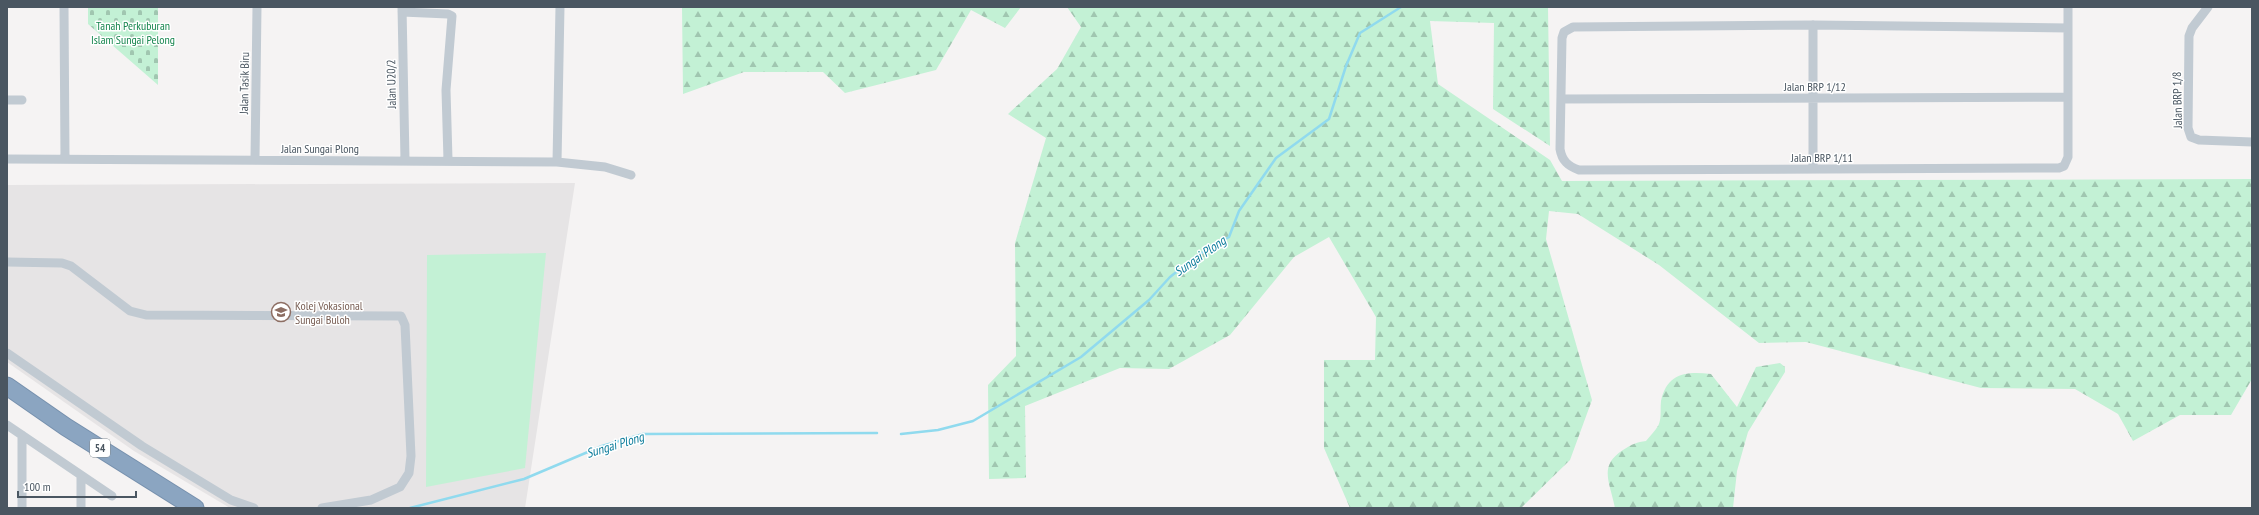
<svg xmlns="http://www.w3.org/2000/svg" width="2259" height="515" viewBox="0 0 2259 515" font-family="'PT Sans Narrow',sans-serif">
<style>
.education{fill:#e6e4e5}
.forest{fill:url(#forest-firs)}
.cemetery{fill:url(#cemetery-stones)}
.pitch{fill:#c3f1d5}
.lines{fill:none;stroke-linecap:round;stroke-linejoin:round}
.stream{stroke:#90daee;stroke-width:2.5}
.highway-casing{stroke:#7690ad;stroke-width:19}
.street{stroke:#c1cad2;stroke-width:9}
.highway{stroke:#8ba5c1;stroke-width:17}
.labels{text-anchor:middle;dominant-baseline:central;stroke-width:3;stroke-linejoin:round;paint-order:stroke}
.shield{fill:#fff;stroke:#808990;stroke-width:1}
.shield-label{font-size:11px;font-weight:bold;fill:#4a5661}
.park-label{font-size:12px;fill:#17864f;stroke:#fff}
.street-label{font-size:12px;fill:#4a5661;stroke:#fff}
.education-label{font-size:12px;fill:#785e54;stroke:#fff;text-anchor:start}
.water-label{font-size:13px;font-style:italic;fill:#0c7c9b;stroke:#fff}
</style>
<defs>
<pattern id="forest-firs" width="22" height="20" patternUnits="userSpaceOnUse"><rect width="22" height="20" fill="#c3f1d5"/><path d="M5 1l3.5 6h-7zM16 11l3.5 6h-7z" fill="#a0c6b0"/></pattern>
<pattern id="cemetery-stones" width="16" height="16" patternUnits="userSpaceOnUse"><rect width="16" height="16" fill="#c3f1d5"/><path d="M2 7V4a2 2 0 0 1 4 0v3zM10 15v-3a2 2 0 0 1 4 0v3z" fill="#a0c6b0"/></pattern>
</defs>
<rect width="100%" height="100%" fill="#f5f3f3"/>
<path class="education" d="M575,183L525,508H230L134,451L7,362V185Z"/>
<path class="forest" d="M682,7H1021L1005,28L971,10L936,70L845,93L823,72H744L683,94Z
M1067,7H1548L1550,146L1493,109L1494,23L1430,21L1438,84L1550,160L1562,181L2252,179V379L2231,415H2180L2133,441L2118,414L2075,389L1981,388L1806,342L1759,343L1659,265L1578,214L1549,211L1546,239L1592,400L1570,460L1521,508H1350L1324,448V360H1375L1376,317L1329,237L1294,257L1230,335L1169,369L1120,368L1025,406L1026,478L989,479L988,385L1016,356L1015,243L1046,138L1008,114L1057,69L1081,27Z
M1780,363L1785,367V372L1748,432L1737,471L1733,508H1615C1610,482 1598,466 1623,450C1632,444 1637,442 1646,441C1650,436 1655,431 1658,426C1662,419 1660,409 1661,401C1667,373 1686,371 1711,374L1737,407L1756,367Z"/>
<path class="cemetery" d="M88,7H158V85L88,24Z"/>
<path class="pitch" d="M546,253L525,468L426,487L427,255Z"/>
<g class="lines">
<path class="stream" d="M901,434L938,430L973,421L1081,357L1149,300L1170,277L1198,255L1229,237L1239,211L1276,158L1329,119L1346,66L1360,33L1401,7
M410,508L524,479L602,446L643,434L877,433"/>
<defs>
<path id="highway" d="M7,386L66,427L195,508"/>
</defs>
<use href="#highway" class="highway-casing"/>
<path class="street" d="M64,7L65,159
M402,7L405,160
M2068,7V157L2064,166L2059,168L1579,170C1568,166 1562,161 1560,149L1562,38L1564,32L1573,27L1813,25L2068,28
M2208,7L2192,28L2189,36L2188,128L2191,137L2199,140L2252,142
M402,12L448,14L452,16L446,90L448,160
M1562,99L2068,97
M7,100H22
M7,159L557,162L605,167L631,175
M255,159L257,7
M557,162L560,7
M1813,169V25
M7,262L62,263L71,266L130,311L146,315L401,316L405,325L411,456L409,473L400,487L371,500L322,508
M7,353L142,446L231,500L254,508
M7,425L112,496
M22,508V435
M81,508V477"/>
<use href="#highway" class="highway"/>
</g>
<defs>
<symbol id="university-ring" viewBox="-11 -11 22 22"><circle r="9.5" fill="#fff" stroke="#8d6e63" stroke-width="1.5"/><path d="M0-5L7-2L0 1L-7-2ZM-4 1L0 2.5L4 1V4Q0 6-4 4Z" fill="#8d6e63"/></symbol>
</defs>
<g fill-rule="evenodd">
<use href="#university-ring" x="270" y="301" width="22" height="22"/>
</g>
<g class="labels">
<rect class="shield" x="90" y="439" width="20" height="18" rx="3"/>
<g class="shield-label">
<text x="100" y="448">54</text>
</g>
<g class="park-label">
<text x="133" y="25">Tanah Perkuburan<tspan x="133" dy="14">Islam Sungai Pelong</tspan></text>
</g>
<g class="street-label">
<text transform="translate(244 83) rotate(-89)">Jalan Tasik Biru</text>
<text transform="translate(391 84) rotate(-91)">Jalan U20/2</text>
<text x="1815" y="86">Jalan BRP 1/12</text>
<text transform="translate(2177 100) rotate(-91)">Jalan BRP 1/8</text>
<text x="320" y="148">Jalan Sungai Plong</text>
<text x="1822" y="157">Jalan BRP 1/11</text>
</g>
<g class="education-label">
<text x="295" y="305">Kolej Vokasional<tspan x="295" dy="14">Sungai Buloh</tspan></text>
</g>
<g class="water-label">
<text transform="translate(1200 256) rotate(-35)">Sungai Plong</text>
<text transform="translate(615 445) rotate(-17)">Sungai Plong</text>
</g>
</g>
<rect width="2259" height="515" fill="none" stroke="#4a5661" stroke-width="16"/>
<path d="M18 491v6h118v-6" fill="none" stroke="#4a5661" stroke-width="2"/>
<text x="24" y="491" font-size="12" fill="#4a5661" stroke="#ffffff" stroke-width="3" paint-order="stroke">100 m</text>
</svg>
